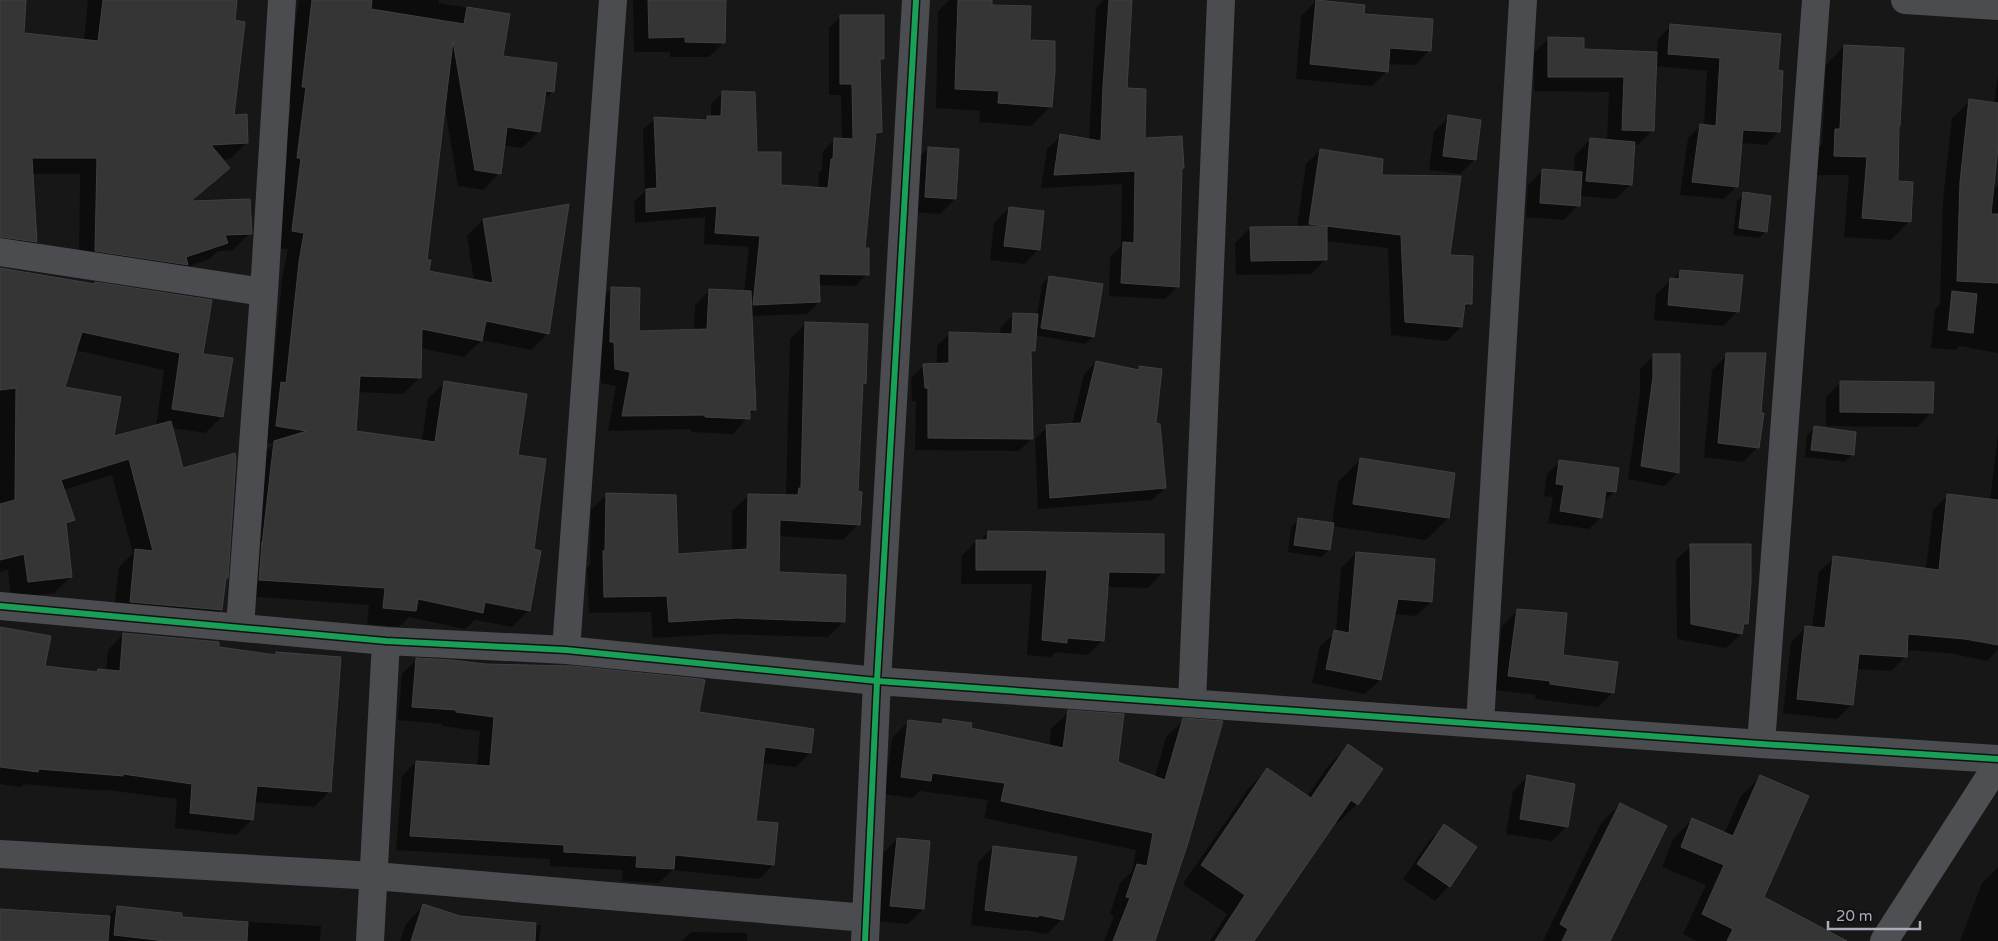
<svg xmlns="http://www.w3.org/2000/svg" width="1998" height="941" viewBox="0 0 1998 941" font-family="'Varela Round',sans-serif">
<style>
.shadow{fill:#0007;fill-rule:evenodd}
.building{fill:#353536;stroke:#3f4043}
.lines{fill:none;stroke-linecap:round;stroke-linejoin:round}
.minor{stroke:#4b4c50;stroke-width:28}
.major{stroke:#4d4f52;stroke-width:28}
.cycleway-casing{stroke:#111113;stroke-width:9}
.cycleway{stroke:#1a9f57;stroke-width:6}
</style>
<rect width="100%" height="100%" fill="#171717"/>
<path class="shadow" d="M0,0H25L22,34L84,41L88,0H235L233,116L247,142L230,159L222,160L228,168L191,202L250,233L233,250L218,251L209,259L182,269L79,267L80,174H32L36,241L19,258L0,255Z
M299,0H439V3L509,15L501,57L553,92L543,101L539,131L522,148L503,145L499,173L483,190L458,186L445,107L426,261L428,272L474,281L467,236L483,220L548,333L531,350L482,340L464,357L420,348V377L403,394L358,392L354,432L422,441L428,399L444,383L517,456L532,550L529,610L512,627L475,620L465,629L409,617L399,627L367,624L369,605L243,596L258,459L273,444L260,442L265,400L271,394L282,279L288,249L276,248L285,175L281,174L291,104L286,103L293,38ZM479,600L518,607V610L479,602Z
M633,0H724V42L709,57H670V52H634Z
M949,0H991V6L1029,41L1051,106L1031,126L979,122L980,111L936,108L938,11Z
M1104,0H1131L1126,89L1144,139L1182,168L1180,170L1178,286L1165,299L1109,296L1110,257L1121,246L1122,184L1041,188L1047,149L1061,136L1089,140L1096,8Z
M1316,1L1363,15L1429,51L1415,65L1387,64V71L1372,86L1296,79L1301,16Z
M841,16L883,58L879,62L880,132L874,138L864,249L867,274L856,286L818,285L819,302L807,314L751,316L755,409L733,434L691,432V429L608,431L616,386L601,383L597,303L612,288L638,332L694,331L695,305L710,290L744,292L749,247L704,244L705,217L635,223L634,202L645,191L643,130L655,118L703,121L707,117H711V104L723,92L756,154L780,186L818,188L819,172L822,170L823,151L835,139L842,140L841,95H829V28Z
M1671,26L1777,72L1778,132L1766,145L1741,143L1737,186L1724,199L1680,195L1688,138L1701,125L1704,126L1707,71L1656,66L1653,130L1638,145H1634L1631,184L1616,199L1579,196L1578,205L1564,220L1526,217L1528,185L1543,170L1574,172L1575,155L1590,140L1607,141L1609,92L1534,91V53L1549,38L1583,51L1657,53L1658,39Z
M1844,46L1899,126L1898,128L1896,182L1909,221L1891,240L1844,237L1849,175H1816L1817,149L1822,144L1826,65Z
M1998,75V135L1993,186L1998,187V353L1959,346L1955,350L1931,348L1935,310L1940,304L1943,200L1952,118L1970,101L1994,104Z
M1448,117L1475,159L1460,174L1429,170L1434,132Z
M928,148L955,199L940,214L910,212L913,163Z
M1320,150L1449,256L1471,303L1463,311L1461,327L1447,341L1391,335L1388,248L1326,241V259L1311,274L1236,275L1235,243L1250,228H1297L1306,164Z
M1744,194L1766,231L1759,238L1733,235L1737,201Z
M1009,208L1039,249L1024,264L990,260L994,223Z
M0,269L93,285L95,283L202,355L222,417L205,433L172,428L183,470L225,579L221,610L205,627L113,618L119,567L133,553L112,475L63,490L73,519L65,527L71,577L54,593L11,598L8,570L0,572ZM75,350L164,370L156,426L112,438L63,388Z
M1681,271L1738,311L1723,326L1654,320L1656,294Z
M1049,277L1093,337L1085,344L1035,335L1034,351L1030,355L1032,438L1019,451L915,450L916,401H912L911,378L924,365H937V346L950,333L1000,334L1001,327L1014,314L1037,316L1042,284Z
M806,323L865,383L861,387L857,493L859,524L843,540L779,536L778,574L844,621L828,637L720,634L653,638L651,612L589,613L587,568L590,565L591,510L607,494L677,555L732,551V511L748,496H786L790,339Z
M1727,355L1758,447L1743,462L1704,457L1712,370Z
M1653,356L1678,472L1664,486L1628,479L1640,392V369Z
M1096,362L1136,371L1140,368L1155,424L1165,488L1152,500L1038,509L1035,439L1047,427L1072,425L1084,374Z
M1841,382L1932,412L1917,427L1826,426V397Z
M1814,428L1852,454L1845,462L1805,457L1807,435Z
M1998,434V649L1987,661L1949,653L1906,650V656L1891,671L1856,669L1852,704L1837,719L1783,713L1791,642L1806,627L1812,628L1819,572L1834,558L1926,570L1933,510L1948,495L1990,501Z
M1360,460L1454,474L1448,518L1426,540L1332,526L1329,550L1321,557L1288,552L1291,527L1299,519L1332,524L1338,482Z
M1559,462L1615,491L1603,503L1601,517L1589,529L1548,523L1553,497L1544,496L1547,474Z
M989,532L1162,573L1148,588L1107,587L1103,640L1088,655L1056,652L1051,657L1027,655L1032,584H961L962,556L976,541H980Z
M1691,546L1747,624L1742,629L1741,634L1726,648L1677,639L1676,560Z
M1356,553L1431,602L1416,616L1393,614L1380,680L1365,694L1312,683L1320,646L1336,632L1341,568Z
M1517,611L1562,657L1613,692L1598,707L1535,699L1536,695L1494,690L1502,626Z
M124,634L275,656L277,654L330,791L314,807L254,802L252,820L236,835L175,828L177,799L107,790L106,791L24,784L21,787L0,784V636L44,667L95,673L98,670L106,671L108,650Z
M417,659L697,713L810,753L796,767L762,763L755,822L773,865L759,879L672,870L659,883L622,881L623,870L550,866V859L396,850L402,776L416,762L477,767L480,731L442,726V724L398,720L402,674Z
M1069,712L1116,763L1155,777L1166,737L1184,720L1154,941H1104L1114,916L1110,914L1120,883L1132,871L1136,850L984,818L988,800L920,791L912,798L884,794L892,738L909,721L939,725L943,720L970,729L1049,747L1051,729Z
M1348,746L1357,804L1338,823L1335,821L1252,941H1210L1227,914L1183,884L1248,789L1267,770L1307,797L1329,765Z
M1761,776L1762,897L1824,941H1697L1683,934L1706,885L1662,867L1673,839L1692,820L1724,834L1741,796Z
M1528,777L1566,827L1552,841L1506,834L1513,791Z
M1620,804L1609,941H1543L1601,823Z
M1444,826L1449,886L1435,901L1403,879L1429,841Z
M897,839L923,909L908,924L876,921L882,854Z
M993,847L1062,919L1047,934L1024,930L1022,931L971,925L978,862Z
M1998,867V941H1960L1982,883Z
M424,905L460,917L541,925L539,941H400L406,924Z
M117,907L180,918L321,926L320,941H0V909L107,917Z
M691,932L747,933V941H682Z"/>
<path class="building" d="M0,0H26L24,33L98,41L103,0H237L235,20L245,22L234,115L247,114L248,143L211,145L230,168L191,201L250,199L252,234L225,235L228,243L186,257L188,265L95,251L97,158H32L37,242L0,237Z
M312,0H372L371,9L464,24L467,7L510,14L503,56L557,63L554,92L546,91L540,132L507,127L501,174L475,170L453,41L427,260H431L429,271L493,283L483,219L569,204L549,334L486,321L482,341L422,329L421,378L360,376L356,431L435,442L444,381L527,394L518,455L546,459L534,549L541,551L530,611L485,602L483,613L418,599L416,611L383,608L385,588L259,580L262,542V545L274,441L307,431L276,426L281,382L286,383L299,262L304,233L292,231L301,158H297L306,87H302Z
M648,0H726L725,43L685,42V37L649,38Z
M958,0H992V5L1031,6L1030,40L1055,41V71L1052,107L998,103L999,91L955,89Z
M1109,0H1132L1127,88L1146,89L1145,138L1182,136L1184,168H1182L1179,287L1121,283L1123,242L1134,243L1135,171L1054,175L1060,134L1101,141L1103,86Z
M1316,0L1365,5L1364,14L1433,19L1431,51L1390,48L1388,72L1310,64Z
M840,15H884V59H880L882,132L876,133L865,248H869V275L819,274L820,302L753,305L760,236L715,233L717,206L646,212V189L657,188L654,117L707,120V116H721L722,91L755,92L757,152H781V185L828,188L831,159H833L834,138L853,139L852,84H840Z
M1670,24L1781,34L1778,70L1783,71L1780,132L1743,130L1738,187L1692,182L1700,124L1716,126L1720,58L1668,54Z
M1548,37L1584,38V49L1657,52L1654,131L1622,130L1624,77H1548Z
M1844,45L1904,48L1900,126H1899L1898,181L1913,182L1911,222L1862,218L1867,157L1834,156L1835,129H1840Z
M1969,99L1998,103V147L1991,214H1998V283L1957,281L1960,182Z
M1448,115L1481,120L1476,160L1443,156Z
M1590,138L1635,142L1632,185L1586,181Z
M928,147L959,149L956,199L925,197Z
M1320,149L1383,159L1382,175L1461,176L1450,255L1473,256L1472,304H1465L1462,327L1405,322L1401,235L1309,224Z
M1542,169L1582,172L1580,206L1540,203Z
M1743,192L1771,196L1767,232L1739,228Z
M1009,207L1044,211L1040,250L1004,246Z
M1327,226V260L1251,261L1250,227Z
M0,268L95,284V282L212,300L203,354L233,358L223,417L172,409L180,353L82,332L65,387L121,397L114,436L171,421L183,468L235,453L236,459L228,578H226L222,610L130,602L135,549L153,551L129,459L61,480L75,520L66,523L72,577L28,582L24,554L0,560V504L15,500L16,388L0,390Z
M1680,270L1743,275L1739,312L1668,305L1670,278L1679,279Z
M1049,276L1103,284L1094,337L1041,328Z
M611,287L640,288L639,331L707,329L709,289L751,291L756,410H750V419L705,417V415L622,416L630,372L615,369L614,342H610Z
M1952,291L1977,294L1973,333L1948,330Z
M1013,313L1038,314L1035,351H1031L1033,439L928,438V388H925L923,364L949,363V332L1012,334Z
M805,322L868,324L866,384L863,383L858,491L862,492L860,525L780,520L779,572L846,575L845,622L736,618L669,622L667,596L604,597L603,551L605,550L606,493L676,495L678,554L747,549L748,494L798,495L799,488H801Z
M1726,353H1766L1761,413H1764L1759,448L1718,443Z
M1653,354H1680L1679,473L1641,466L1653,377Z
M1096,361L1139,370V366L1162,369L1156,423L1160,424L1166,488L1050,498L1046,425L1081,423Z
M1840,381L1934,382L1933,413L1840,412Z
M1814,426L1856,432L1854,455L1811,450Z
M1360,458L1455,473L1449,518L1353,504Z
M1559,460L1619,468L1616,492L1606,491L1602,518L1560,511L1564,485L1556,484Z
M1947,494L1998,500V645L1965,639L1908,634L1907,657L1859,654L1853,705L1797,699L1805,626L1825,628L1833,556L1939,570Z
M1298,518L1334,523L1330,550L1294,545Z
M988,531L1164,534V573L1109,572L1104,641L1067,638V643L1042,640L1047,570H976V540H987Z
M1690,544H1751V583L1748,624H1744L1742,634L1691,624Z
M1356,552L1435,559L1432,602L1398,599L1381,680L1326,669L1334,630L1349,633Z
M1517,609L1567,613L1563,655L1618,662L1614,693L1550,684V681L1508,676Z
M0,627L51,636L45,666L97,672L98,669L120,671L123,633L219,642V647L276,655V652L341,657L331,792L257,786L253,820L190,813L192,784L123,774V776L39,769L38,772L0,767Z
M416,658L452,660L485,664L573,666L701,679L705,680L699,712L814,729L811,753L765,747L756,821L778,823L774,865L675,855L674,869L636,867L637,856L564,852V845L410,836L416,761L490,766L494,717L456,712V710L412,707Z
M1068,710L1124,714L1118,762L1165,780L1183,718L1223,721L1188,843L1155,941H1113L1130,898L1126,897L1137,864L1147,866L1153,833L1001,801L1005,783L932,773L931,781L901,777L908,720L942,724L943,719L972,723L971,728L1063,748Z
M1348,744L1383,769L1358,805L1351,800L1254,941H1215L1245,895L1201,865L1267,768L1311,798Z
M1527,775L1575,784L1568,827L1520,819Z
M1760,775L1809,796L1764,897L1847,941H1727L1733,929L1702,914L1724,865L1681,847L1692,818L1733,836Z
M1620,803L1667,826L1610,941H1562L1568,929L1560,924Z
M1444,824L1477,847L1450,887L1417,864Z
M897,838L930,841L924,909L890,906Z
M993,846L1077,857L1063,920L1039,915L1038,917L985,910Z
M423,904L460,916L536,923L535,941H411Z
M117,906L182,913V917L248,922L247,941H165L114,935Z
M0,909L110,916L108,941H0Z"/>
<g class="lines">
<path class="minor" d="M1905,0L1998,6
M0,252L264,292
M0,606L386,641L566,650L877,681L1761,744L1998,759
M240,627L264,292L282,0
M566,650L613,0
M1192,703L1221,0
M1480,724L1523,0
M1761,744L1816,0
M0,854L375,876L866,918
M370,941L386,641
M865,941L877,681L916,0"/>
<path class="major" d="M1884,941L1998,764"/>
<defs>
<path id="cycleway" d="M0,606L386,641L566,650L877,681L1761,744L1998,759
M865,941L877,681L916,0"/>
</defs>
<use href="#cycleway" class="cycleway-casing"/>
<use href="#cycleway" class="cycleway"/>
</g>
<path d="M1828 921v8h92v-8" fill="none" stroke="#a8adb8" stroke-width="2.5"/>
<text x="1836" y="921" font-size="15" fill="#a8adb8" stroke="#111113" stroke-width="4" paint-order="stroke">20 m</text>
</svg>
